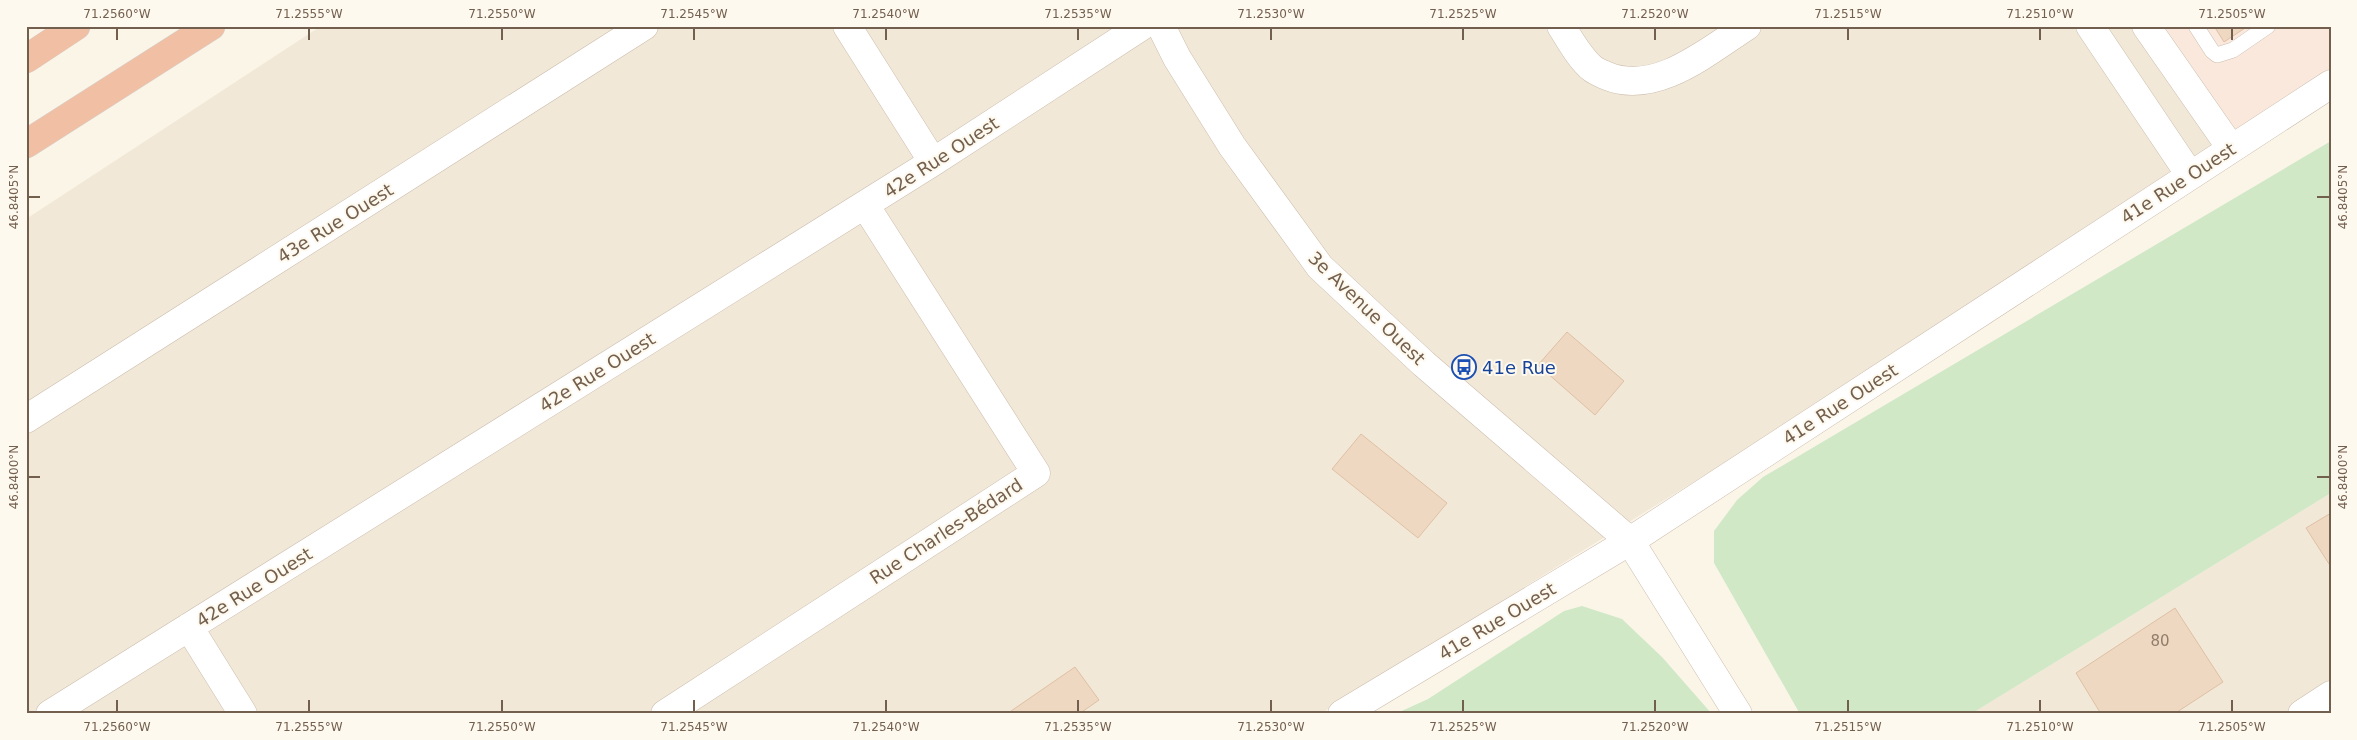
<svg xmlns="http://www.w3.org/2000/svg" width="2357" height="740" viewBox="0 0 2357 740" font-family="'DejaVu Sans',sans-serif">
<style>
.residential{fill:#f2e8d7}
.commercial{fill:#fae8dd}
.green{fill:#d1e8c7}
.building{fill:#eed8c2;stroke:#dfc0a3}
.lines{fill:none;stroke-linecap:round;stroke-linejoin:round}
.service-casing{stroke:#ccbeaf;stroke-width:16}
.minor-casing{stroke:#ccbeaf;stroke-width:29}
.tertiary-casing{stroke:#ccbeaf;stroke-width:29}
.motorway-casing{stroke:#d8d2cd;stroke-width:29}
.service{stroke:#fff;stroke-width:15}
.minor{stroke:#fff;stroke-width:28}
.tertiary{stroke:#fff;stroke-width:28}
.motorway{stroke:#f0bfa4;stroke-width:28}
.ticks{fill:none;stroke:#735f4e;stroke-width:2}
.labels{text-anchor:middle;dominant-baseline:central;stroke-width:4;stroke-linejoin:round;paint-order:stroke}
.number-label{font-size:15px;fill:#927d6b}
.street-label{font-size:18px;fill:#735f4e;stroke:#fef9ee}
.transit-label{font-size:18px;fill:#164399;stroke:#fef9ee;text-anchor:start}
.neatline{fill:none;stroke:#735f4e;stroke-width:2}
.ticks-label{font-size:12px;text-anchor:middle;fill:#735f4e}
</style>
<rect width="100%" height="100%" fill="#fbf5e8"/>
<path class="residential" d="M321,26H2146L2231,148L1320,714H26V219Z
M2331,493V714H1971Z"/>
<path class="commercial" d="M2146,26H2331V84L2231,148Z"/>
<path class="green" d="M2331,141V493L1971,714H1800L1714,563V531L1737,500L1763,477Z
M1582,606L1622,619L1662,657L1712,714H1395L1428,699L1564,611Z"/>
<path class="building" d="M2214,26H2248L2224,42Z
M1567,332L1624,381L1595,415L1538,365Z
M1361,434L1447,503L1418,538L1332,469Z
M2331,513V567L2306,528Z
M2175,608L2223,682L2174,714H2101L2076,673Z
M1075,667L1099,700L1079,714H1013L1011,711Z"/>
<g class="lines">
<defs>
<path id="service" d="M2196,26L2212,51L2217,55L2233,50L2268,26"/>
<path id="minor" d="M847,26L933,162
M1561,26C1570,40 1580,59 1593,69C1597,72 1603,74 1607,76C1656,96 1708,51 1747,26
M26,419L644,26
M189,627L243,714
M50,714L933,162L1142,26
M665,714L1036,473L865,205
M1342,714L1630,541
M2302,714L2331,695"/>
<path id="tertiary" d="M1161,26L1177,58L1232,146L1320,267L1424,364L1630,541L1738,714
M2090,26L2190,175
M2146,26L2231,148
M1630,541L2331,84"/>
<path id="motorway" d="M26,59L76,26
M26,144L211,26"/>
</defs>
<use href="#service" class="service-casing"/>
<use href="#minor" class="minor-casing"/>
<use href="#tertiary" class="tertiary-casing"/>
<use href="#motorway" class="motorway-casing"/>
<use href="#service" class="service"/>
<use href="#minor" class="minor"/>
<use href="#tertiary" class="tertiary"/>
<use href="#motorway" class="motorway"/>
</g>
<path class="ticks" d="M117,28V40M309,28V40M502,28V40M694,28V40M886,28V40M1078,28V40M1271,28V40M1463,28V40M1655,28V40M1848,28V40M2040,28V40M2232,28V40M28,197H40M2317,197H2330M28,477H40M2317,477H2330M117,700V712M309,700V712M502,700V712M694,700V712M886,700V712M1078,700V712M1271,700V712M1463,700V712M1655,700V712M1848,700V712M2040,700V712M2232,700V712"/>
<defs>
<symbol id="bus-ring" viewBox="-11 -11 22 22"><circle r="9.5" fill="#fef9ee" stroke="#1a4fb4" stroke-width="1.5"/><path d="M-5-6H5V4H4V6H2V4H-2V6H-4V4H-5ZM-3.5-4V0h7V-4ZM-3.5 1.2v1.5H-2V1.2ZM2 1.2v1.5H3.5V1.2Z" fill="#1a4fb4"/></symbol>
</defs>
<g fill-rule="evenodd">
<use href="#bus-ring" x="1450" y="353" width="28" height="28"/>
</g>
<g class="labels">
<g class="number-label">
<text x="2160" y="641">80</text>
</g>
<g class="street-label">
<text transform="translate(941 157) rotate(-33)">42e Rue Ouest</text>
<text transform="translate(2178 183) rotate(-33)">41e Rue Ouest</text>
<text transform="translate(335 223) rotate(-32)">43e Rue Ouest</text>
<text transform="translate(1367 308) rotate(44)">3e Avenue Ouest</text>
<text transform="translate(597 372) rotate(-32)">42e Rue Ouest</text>
<text transform="translate(1840 404) rotate(-33)">41e Rue Ouest</text>
<text transform="translate(946 531) rotate(-33)">Rue Charles-Bédard</text>
<text transform="translate(254 587) rotate(-32)">42e Rue Ouest</text>
<text transform="translate(1497 621) rotate(-31)">41e Rue Ouest</text>
</g>
<g class="transit-label">
<text x="1482" y="367">41e Rue</text>
</g>
</g>
<rect width="2357" height="740" fill="none" stroke="#fef9ee" stroke-width="55"/>
<rect x="28" y="28" width="2302" height="684" class="neatline"/>
<g class="ticks-label">
<text x="117" y="18">71.2560°W</text>
<text x="309" y="18">71.2555°W</text>
<text x="502" y="18">71.2550°W</text>
<text x="694" y="18">71.2545°W</text>
<text x="886" y="18">71.2540°W</text>
<text x="1078" y="18">71.2535°W</text>
<text x="1271" y="18">71.2530°W</text>
<text x="1463" y="18">71.2525°W</text>
<text x="1655" y="18">71.2520°W</text>
<text x="1848" y="18">71.2515°W</text>
<text x="2040" y="18">71.2510°W</text>
<text x="2232" y="18">71.2505°W</text>
<text transform="translate(14 197) rotate(-90)" y="4">46.8405°N</text>
<text transform="translate(2343 197) rotate(-90)" y="4">46.8405°N</text>
<text transform="translate(14 477) rotate(-90)" y="4">46.8400°N</text>
<text transform="translate(2343 477) rotate(-90)" y="4">46.8400°N</text>
<text x="117" y="731">71.2560°W</text>
<text x="309" y="731">71.2555°W</text>
<text x="502" y="731">71.2550°W</text>
<text x="694" y="731">71.2545°W</text>
<text x="886" y="731">71.2540°W</text>
<text x="1078" y="731">71.2535°W</text>
<text x="1271" y="731">71.2530°W</text>
<text x="1463" y="731">71.2525°W</text>
<text x="1655" y="731">71.2520°W</text>
<text x="1848" y="731">71.2515°W</text>
<text x="2040" y="731">71.2510°W</text>
<text x="2232" y="731">71.2505°W</text>
</g>
</svg>
